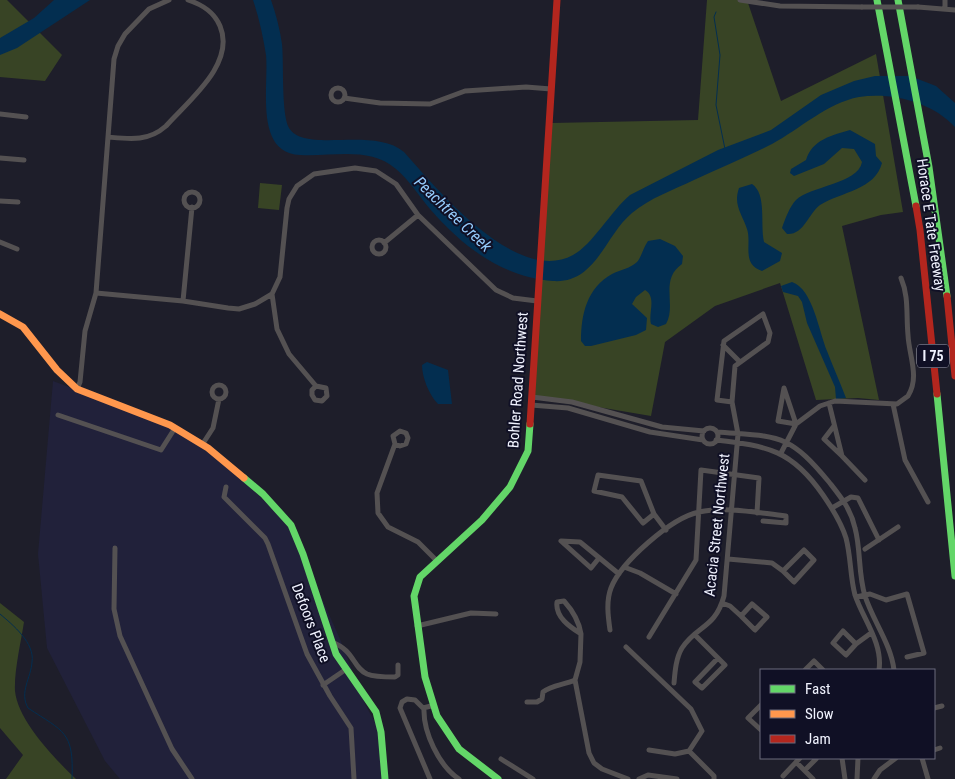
<svg xmlns="http://www.w3.org/2000/svg" width="955" height="779" viewBox="0 0 955 779" font-family="'Roboto Condensed',sans-serif">
<style>
.built{fill:#21213a}
.green{fill:#384425}
.water{fill:#032e50}
.lines{fill:none;stroke-linecap:round;stroke-linejoin:round}
.stream{stroke:#032e50;stroke-width:1}
.street{stroke:#545152;stroke-width:5}
.fast{stroke:#63d668;stroke-width:7}
.slow{stroke:#ff974d;stroke-width:7}
.jam{stroke:#b3261e;stroke-width:7}
.street-bridge{stroke:#545152;stroke-width:5}
.labels{text-anchor:middle;dominant-baseline:central;stroke-width:4;stroke-linejoin:round;paint-order:stroke}
.shield{fill:#101025;stroke:#adaebd;stroke-width:1}
.shield-label{font-size:14px;font-weight:bold;fill:#f0f2fe}
.street-label{font-size:15px;fill:#f0f2fe;stroke:#101025}
.water-label{font-size:16px;font-style:italic;fill:#95cbfc;stroke:#101025}
</style>
<rect width="100%" height="100%" fill="#1e1e2a"/>
<path class="built" d="M53,381L170,425L232,470L288,523L340,639L366,706L381,733L385,779H120L105,761L47,648L38,554Z"/>
<path class="green" d="M0,0H7L62,55L45,81L0,77Z
M707,0H747L781,101L876,54L903,212L881,215L842,226L879,400L858,398L816,400L780,283L715,306L665,342L651,416L533,396L552,123L698,120Z
M260,183L282,185L279,210L258,208Z
M0,603L24,622C21,642 14,671 15,691C18,721 55,759 76,779H6L23,755L0,728Z"/>
<path class="water" d="M54,0H90L17,48L0,55V38L34,18Z
M253,0H271C276,14 280,30 282,44C284,64 281,114 289,128C305,154 373,126 404,152C436,188 517,286 573,255C592,245 611,211 630,195L718,150L771,130L821,95L854,81L875,76H910L936,86L955,103V127C932,102 892,92 859,97C827,103 800,129 772,144C746,157 720,168 694,180C673,190 650,198 632,213C605,235 596,284 553,281C502,277 463,247 430,209C419,196 409,180 396,169C369,146 333,157 300,155C254,153 269,86 266,55C263,36 259,18 253,0Z
M850,130L875,144L876,156L882,163C875,190 841,192 820,205C808,214 804,235 787,234L782,228C785,219 790,206 796,200C810,186 858,184 862,162L854,149L842,148L824,164L794,176L790,173L791,169L806,160C812,140 832,135 850,130Z
M752,184C767,194 760,224 764,242L782,253L780,261L762,271C741,264 752,244 747,229C742,214 733,205 739,188Z
M660,239L675,246L683,256L682,264C659,280 677,305 666,324L658,327L651,324C648,313 657,297 645,290L636,297L632,304L647,318L646,330L636,335L591,346H585L581,341C581,314 587,288 612,274C620,270 631,268 637,262C642,256 643,248 648,241Z
M792,282C813,289 819,332 827,351C833,367 840,382 846,398L836,399L835,387L807,323L802,302L798,296L783,292L781,286Z
M427,362L448,370L452,404H438C429,395 422,377 422,365Z"/>
<g class="lines">
<path class="stream" d="M716,12L714,17L720,55L716,105L725,149
M0,614C13,625 35,643 32,662C31,678 19,692 28,708C64,732 74,731 72,779"/>
<path class="street" d="M169,0L149,9L125,34L118,46L114,59L108,137C129,139 148,142 166,126C188,101 236,64 220,26C214,12 203,5 188,0
M740,0L780,6L862,7
M918,7L955,10
M945,8V0
M331 95a7 7 0 1 1 14 0a7 7 0 1 1-14 0Z
M344,98L380,103L430,104L465,91L526,87L551,89
M0,114L26,117
M0,158L24,160
M184 200a8 8 0 1 1 16 0a8 8 0 1 1-16 0Z
M0,201L18,202
M372 247a7 7 0 1 1 14 0a7 7 0 1 1-14 0Z
M0,242L17,249
M384,243L418,215
M96,293L183,301L228,308L239,309L255,304L272,294L280,277L287,208L289,199L297,186L314,174L355,168L376,171L396,184L418,215L496,290L513,298L537,301
M272,294L277,329L289,354L316,386L326,388L327,396L322,401L315,400L312,395V390L316,386
M183,301L192,207
M763,314L770,333L768,342L735,366L732,402L717,400L724,341Z
M723,345L740,362
M212 392a7 7 0 1 1 14 0a7 7 0 1 1-14 0Z
M784,388L796,424L778,421Z
M77,389L80,382L85,331L96,293L108,137
M532,397L572,402L662,427L704,431
M829,403L842,456L865,480
M893,404L905,460L928,502
M531,405L568,408L650,432L703,440
M58,415L161,450L175,428
M834,426L824,439L842,456
M702 436a8 8 0 1 1 16 0a8 8 0 1 1-16 0Z
M717,432C778,437 788,432 829,482C840,496 851,509 855,528C861,550 858,573 865,596C873,621 891,644 894,670
M716,440C768,446 792,450 823,495C832,508 841,522 846,538C851,557 850,576 855,595C863,619 883,643 879,670
M395,444L400,446L406,444L408,438L406,433L400,431L393,436L395,444L377,493L378,513L388,527L418,542L437,561
M202,445L213,428L219,399
M781,453L796,424L820,406L835,401L897,404L908,396C920,377 909,356 908,335C906,314 909,297 901,278
M226,487L224,497L265,538L268,544L307,654L330,696L351,728L354,779
M832,508L851,497L858,498L879,540
M654,514L643,523L622,497L594,491L598,475L641,481L654,514L666,530
M115,548L114,609L120,636L172,749L192,779
M865,549L898,527
M804,550L814,560L794,582L783,571Z
M599,558L591,568L561,541L580,542L619,574
M728,559L772,563L783,571
M624,567L640,573L676,594
M856,597L870,594L886,600L907,594L924,653L907,657
M722,603L730,606L741,616
M752,604L767,617L755,630L741,616Z
M417,626L471,613L496,614
M610,630C608,616 606,601 611,588C621,562 671,518 699,512C727,506 758,513 786,516V523L763,521
M843,631L856,644L846,655L833,643Z
M581,634C579,621 573,611 564,601L557,602C555,617 570,627 581,634L580,662L575,680L589,753L594,763L602,769L628,779
M695,635L718,658
M649,637L696,560L701,470L759,478L757,513
M332,642C355,651 352,667 367,674C374,677 386,677 395,677L398,675V665
M856,644L871,633
M626,647L691,709L702,731L689,751L714,776V779
M718,658L725,665L702,688L695,682Z
M805,670L814,661L823,670
M674,683C675,671 676,658 682,648C697,625 715,629 724,596L738,434L732,402
M323,685L345,670
M527,702H537L542,699L543,692C552,685 564,685 575,680
M761,705L748,718L761,730
M424,708C423,732 439,766 459,779
M934,708L942,706
M649,750L675,754L689,751
M934,750L940,748
M842,758L845,779
M922,758L928,779
M501,759L533,779
M796,762L813,779
M805,770L816,759L814,758
M783,776L800,758
M430,779L400,708L402,702L407,699L415,700L423,708L431,706
M639,779L648,775L677,779
M857,779L858,758
M874,779L880,770L896,758"/>
<path class="fast" d="M877,0L916,206
M898,0L929,167L947,296
M937,394L955,576
M244,478L263,494L291,525L303,554L336,654L376,712L381,732L385,779
M498,779L459,749L437,716L425,677L414,596L420,577L482,520L510,487L528,451L530,424"/>
<path class="slow" d="M0,314L23,327L57,370L77,389L170,425L208,448L244,478"/>
<path class="jam" d="M916,206L920,230L937,394
M947,296L955,376
M530,424L557,0"/>
<path class="street-bridge" d="M862,7H918"/>
</g>
<g class="labels">
<rect class="shield" x="917" y="344.5" width="32" height="23" rx="4"/>
<g class="shield-label">
<text x="933" y="356">I 75</text>
</g>
<g class="street-label">
<text transform="translate(931 225) rotate(82)">Horace E Tate Freeway</text>
<text transform="translate(518 380) rotate(-86)">Bohler Road Northwest</text>
<text transform="translate(717 525) rotate(-84)">Acacia Street Northwest</text>
<text transform="translate(311 623) rotate(69)">Defoors Place</text>
</g>
<g class="water-label">
<text transform="translate(453 214) rotate(44)">Peachtree Creek</text>
</g>
</g>
<rect x="760" y="669" width="175" height="90" fill="#101025" stroke="#6a6a7c"/>
<rect x="770" y="685" width="25" height="8" fill="#63d668" stroke="#6a6a7c"/>
<text x="805" y="694" font-size="15" fill="#f0f2fe">Fast</text>
<rect x="770" y="710" width="25" height="8" fill="#ff974d" stroke="#6a6a7c"/>
<text x="805" y="719" font-size="15" fill="#f0f2fe">Slow</text>
<rect x="770" y="735" width="25" height="8" fill="#b3261e" stroke="#6a6a7c"/>
<text x="805" y="744" font-size="15" fill="#f0f2fe">Jam</text>
</svg>
